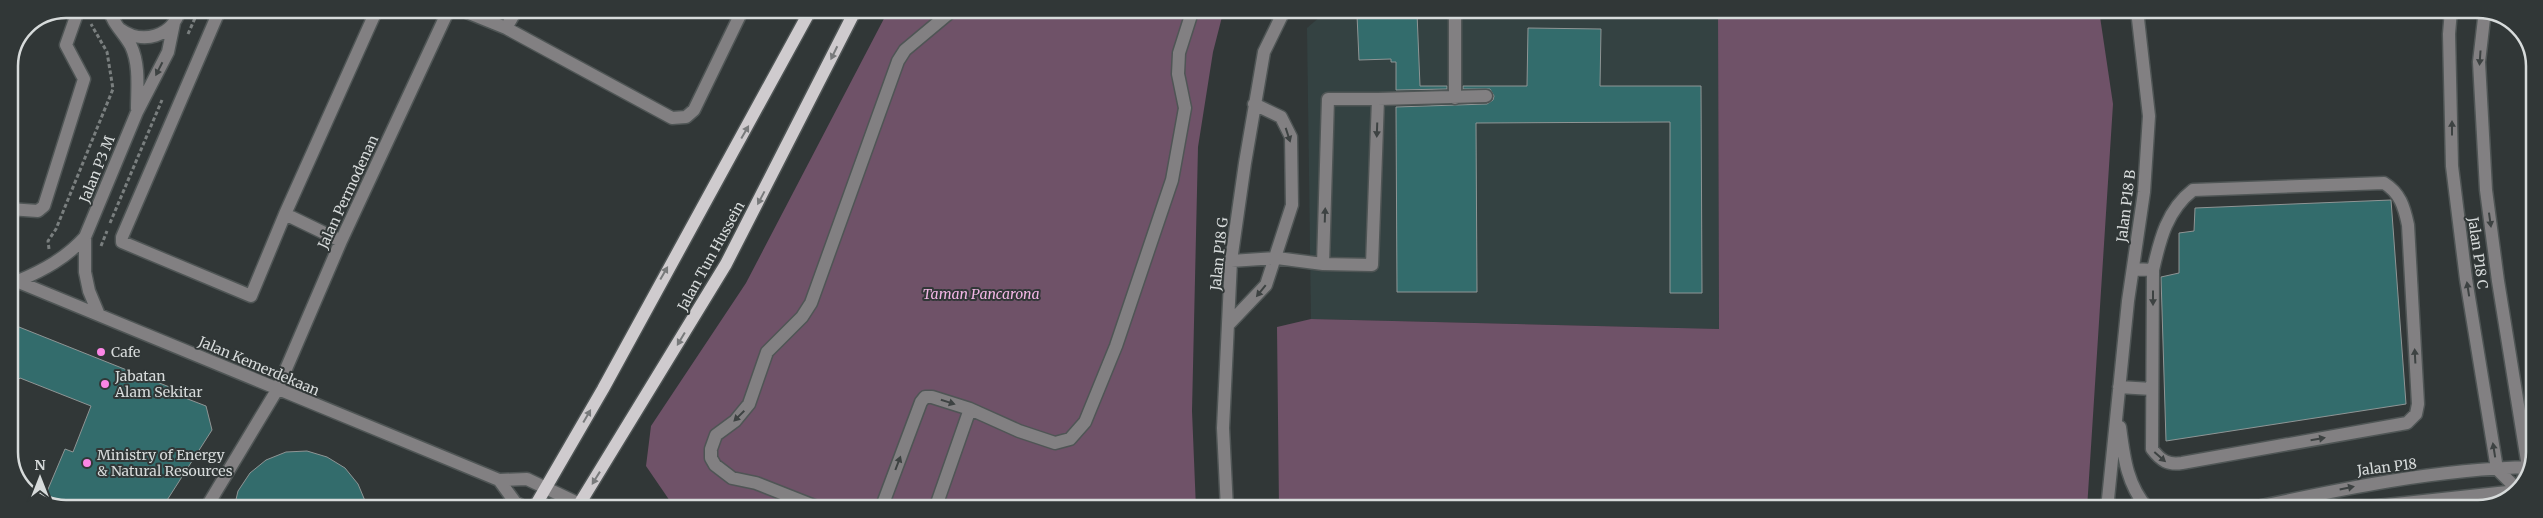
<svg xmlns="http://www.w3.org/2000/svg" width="2543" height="518" viewBox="0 0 2543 518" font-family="Merriweather,serif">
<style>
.built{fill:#344242}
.green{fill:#6f5268}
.building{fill:#336c6c;stroke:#8f9595}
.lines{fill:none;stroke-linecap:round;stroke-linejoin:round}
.minor-casing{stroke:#4f5555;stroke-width:15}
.major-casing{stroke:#4f5555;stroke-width:15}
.path{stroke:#7a7f7f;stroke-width:3;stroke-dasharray:4 2.5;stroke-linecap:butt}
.minor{stroke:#828082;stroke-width:12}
.major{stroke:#cfcbce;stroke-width:12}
.oneway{fill:#787a7b}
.oneway2{fill:#3d4242}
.poi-dot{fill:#fb86e5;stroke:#313737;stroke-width:2}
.labels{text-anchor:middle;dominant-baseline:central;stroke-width:4;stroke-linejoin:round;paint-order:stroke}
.street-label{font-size:14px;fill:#d7dbdb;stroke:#313737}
.park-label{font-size:14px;font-style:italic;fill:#f1b6e4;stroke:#313737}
.poi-label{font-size:14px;fill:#d7dbdb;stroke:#313737;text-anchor:start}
.rim{fill:none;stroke:#d7dbdb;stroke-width:2.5}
</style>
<rect width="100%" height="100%" fill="#313737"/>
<path class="built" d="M1329,9H1718L1719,329L1311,319L1307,28Z"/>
<path class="green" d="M889,9H1224L1213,52L1198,147L1192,411L1196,509L681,508L672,504L646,466L651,426L746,283Z
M1718,9L2099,10L2113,104L2087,509H1279L1277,327L1311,319L1719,329Z"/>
<path class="building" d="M1417,13L1420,86H1447V89L1396,90V62H1391V59L1359,60L1357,15Z
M1528,28L1601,29L1600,86H1701L1702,293H1670V122L1476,123L1477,292H1397L1396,107L1487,104L1493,100L1494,96L1490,89H1463V86H1527Z
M2391,200L2406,404L2166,441L2161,277L2179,273V233L2194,231L2195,208Z
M9,323L182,392L180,396L206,406L212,430L162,508H55L43,501L65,449L73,452L91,406L20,378L9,389Z
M307,451L327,457L345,468L358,484L368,508H234L238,491L250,473L266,460L286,452Z"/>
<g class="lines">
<defs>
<path id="minor" d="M64,9L109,11
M109,9C112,23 124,33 131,46C140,65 137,89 137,109
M220,9L122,237V242L251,296L285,214L377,9
M459,9L506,28L517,9
M2451,10L2449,34L2452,166L2466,279L2497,469L2518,490
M2485,10L2479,62L2486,190L2498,281L2528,467L2520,486
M506,28L672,118L686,117L694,110L743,9
M120,29C142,45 173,37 180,9
M1455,98V16
M1378,99L1486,96
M9,209L38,211L44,206L84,79L66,45L78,11
M285,214L341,241
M1231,261L1277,258L1323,264L1372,265L1378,99H1328L1323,264
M2133,269L2153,270L2152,449C2161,461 2168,465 2182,463L2407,423L2416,414L2418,404L2408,225C2404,206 2400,193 2384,183L2193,190C2167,210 2160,239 2153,270
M9,278L487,475L499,480L527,479L588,508
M18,281C44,270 66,258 85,237
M99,315L89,291L85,272V237L137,112L168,52L174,23
M1228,325L1266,285L1292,205L1291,137L1281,117L1254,104
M2119,387L2152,389
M2120,427C2124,458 2127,485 2148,509
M499,480L515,502L525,508
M206,508L277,390L341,241L449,9
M822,509L756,483L732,478L715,465L711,458V449L716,435L735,421L749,404L767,352L802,317L811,303L898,61L905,50L954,9
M881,509L921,402L925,397H932L970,409L1019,431L1055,443L1070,439L1085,422L1116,346L1172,180L1185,108L1178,74L1179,53L1193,9
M935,509L970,409
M1227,509L1223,428L1231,261L1245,163L1264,52L1285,9
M2107,509L2128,301L2144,192L2149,116L2137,10
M2248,509C2341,489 2436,469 2531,467
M2349,509L2517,491"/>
<path id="major" d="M534,508L603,389L811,9
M577,508L726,264L856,9"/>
</defs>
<use href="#minor" class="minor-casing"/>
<use href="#major" class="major-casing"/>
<path class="path" d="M188,34L199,9
M110,223L162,100
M101,246L107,231
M49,249L48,241L56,229L113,89L107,52L91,24"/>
<use href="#minor" class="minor"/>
<use href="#major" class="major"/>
</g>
<defs><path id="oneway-solid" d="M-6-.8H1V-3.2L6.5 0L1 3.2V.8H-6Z" transform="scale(1.25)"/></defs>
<g class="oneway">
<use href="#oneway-solid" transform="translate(834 53) rotate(116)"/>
<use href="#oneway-solid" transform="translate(745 132) rotate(-60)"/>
<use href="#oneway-solid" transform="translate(761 198) rotate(118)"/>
<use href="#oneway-solid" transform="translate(664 273) rotate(-60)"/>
<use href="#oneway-solid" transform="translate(681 339) rotate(121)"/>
<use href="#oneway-solid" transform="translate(587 416) rotate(-60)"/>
<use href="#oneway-solid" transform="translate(596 478) rotate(122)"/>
</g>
<g class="oneway2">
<use href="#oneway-solid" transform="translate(2480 58) rotate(94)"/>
<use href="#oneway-solid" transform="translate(159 69) rotate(117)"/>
<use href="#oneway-solid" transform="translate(2452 128) rotate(-90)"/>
<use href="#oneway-solid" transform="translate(1377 130) rotate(92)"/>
<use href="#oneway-solid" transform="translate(1288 135) rotate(72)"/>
<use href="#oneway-solid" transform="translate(1325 215) rotate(-88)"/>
<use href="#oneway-solid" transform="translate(2490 220) rotate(82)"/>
<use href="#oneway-solid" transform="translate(2468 289) rotate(-99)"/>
<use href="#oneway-solid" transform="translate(1261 291) rotate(129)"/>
<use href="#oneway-solid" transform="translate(2153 298) rotate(90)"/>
<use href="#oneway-solid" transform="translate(2415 356) rotate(-93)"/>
<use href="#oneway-solid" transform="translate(948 402) rotate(18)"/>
<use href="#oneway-solid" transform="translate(739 416) rotate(135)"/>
<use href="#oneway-solid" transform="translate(2318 439) rotate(-10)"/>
<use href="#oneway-solid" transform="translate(2494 450) rotate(-99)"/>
<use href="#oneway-solid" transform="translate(2160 457) rotate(41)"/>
<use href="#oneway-solid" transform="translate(898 463) rotate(-69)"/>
<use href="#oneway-solid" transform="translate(2347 488) rotate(-12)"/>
</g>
<g class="poi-dot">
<circle cx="101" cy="352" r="5"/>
<circle cx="105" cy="384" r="5"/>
<circle cx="87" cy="463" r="5"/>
</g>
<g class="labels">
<g class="street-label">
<text transform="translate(97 169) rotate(-68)">Jalan P3 M</text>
<text transform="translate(348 192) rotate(-65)">Jalan Permodenan</text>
<text transform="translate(2126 206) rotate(-83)">Jalan P18 B</text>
<text transform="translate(2478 253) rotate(82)">Jalan P18 C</text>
<text transform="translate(1219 254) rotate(-84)">Jalan P18 G</text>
<text transform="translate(711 256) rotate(-61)">Jalan Tun Hussein</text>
<text transform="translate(259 366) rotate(23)">Jalan Kemerdekaan</text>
<text transform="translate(2387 467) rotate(-7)">Jalan P18</text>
</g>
<g class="park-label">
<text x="981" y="294">Taman Pancarona</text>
</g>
<g class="poi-label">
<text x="111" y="352">Cafe</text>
<text x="115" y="376">Jabatan<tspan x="115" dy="16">Alam Sekitar</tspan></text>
<text x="97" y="455">Ministry of Energy<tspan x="97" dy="16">&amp; Natural Resources</tspan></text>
</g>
</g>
<path d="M0 0H2543V518H0ZM66 18H2478A48 48 0 0 1 2526 66V452A48 48 0 0 1 2478 500H66A48 48 0 0 1 18 452V66A48 48 0 0 1 66 18Z" fill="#313737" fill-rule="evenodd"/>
<path class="rim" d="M66 18H2478A48 48 0 0 1 2526 66V452A48 48 0 0 1 2478 500H66A48 48 0 0 1 18 452V66A48 48 0 0 1 66 18Z"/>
<g transform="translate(40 478)" stroke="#313737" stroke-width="4" paint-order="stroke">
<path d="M0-4L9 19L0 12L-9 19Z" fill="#d7dbdb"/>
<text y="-8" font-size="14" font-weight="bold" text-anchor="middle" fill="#d7dbdb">N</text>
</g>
</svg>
